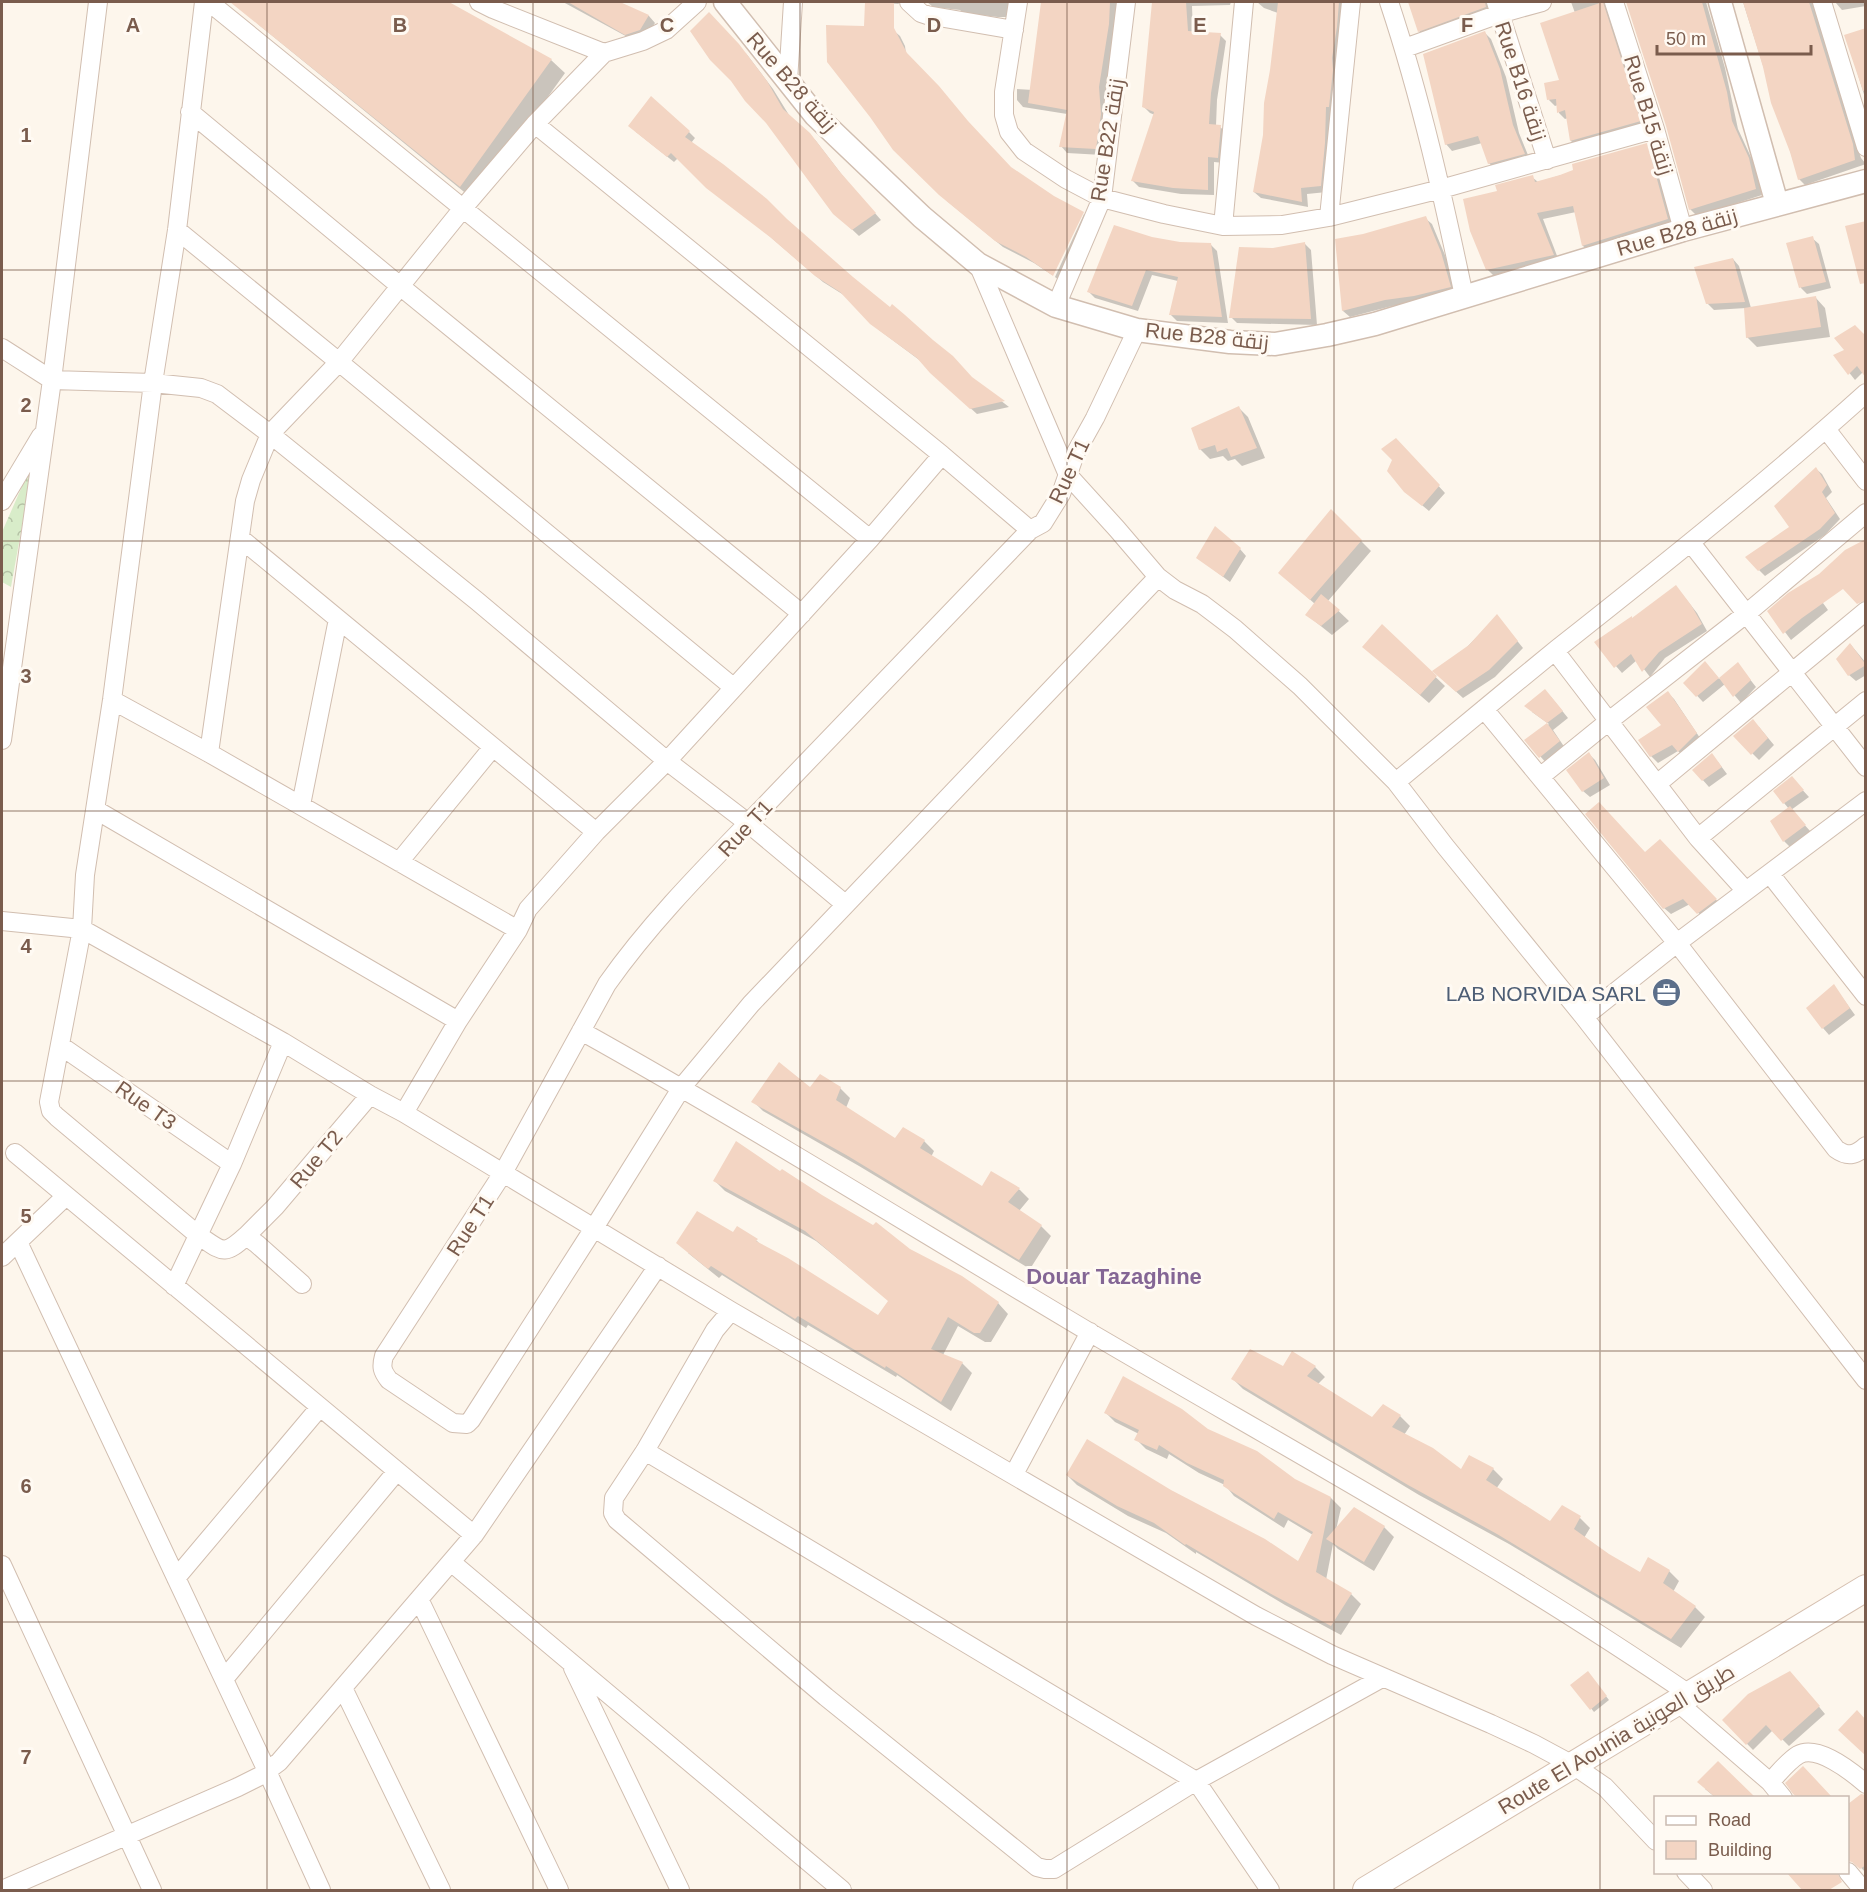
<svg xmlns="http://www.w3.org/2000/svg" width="1867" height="1892" viewBox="0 0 1867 1892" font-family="Helvetica,Cairo,sans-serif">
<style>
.park{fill:url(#park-crowns)}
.shadow{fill:#0003}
.building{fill:#f3d5c3}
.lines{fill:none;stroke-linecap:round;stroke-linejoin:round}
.minor-casing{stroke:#d1beb0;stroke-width:20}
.tertiary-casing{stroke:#d1beb0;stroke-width:25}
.secondary-casing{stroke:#d6c0b0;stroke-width:28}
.minor{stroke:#fff;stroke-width:18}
.tertiary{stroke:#fff;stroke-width:22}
.secondary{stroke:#fff;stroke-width:26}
.grid{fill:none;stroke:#7a5c4d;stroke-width:1.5;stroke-opacity:0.55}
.labels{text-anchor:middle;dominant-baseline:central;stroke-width:6;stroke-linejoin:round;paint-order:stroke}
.street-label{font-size:21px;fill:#7a5c4d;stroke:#fffaf3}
.service-label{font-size:21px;fill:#4e5e75;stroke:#fffaf3;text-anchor:end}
.neighbourhood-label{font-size:22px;font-weight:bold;fill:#846695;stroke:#fffaf3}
.grid-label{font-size:20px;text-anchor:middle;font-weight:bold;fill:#7a5c4d;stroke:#fffaf3;stroke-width:6;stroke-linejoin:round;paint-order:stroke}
</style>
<defs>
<pattern id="park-crowns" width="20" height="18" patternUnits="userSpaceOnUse" patternTransform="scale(1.5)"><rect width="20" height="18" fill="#d8ecc9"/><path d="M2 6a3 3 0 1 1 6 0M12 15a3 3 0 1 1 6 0" fill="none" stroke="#b4c2a5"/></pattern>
</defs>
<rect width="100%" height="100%" fill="#fdf6ec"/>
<path class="park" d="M34,459L11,587L2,582V532Z"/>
<path class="shadow" d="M246,2H446L551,60L565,73L474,200L259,25L245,11Z
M563,2H617L649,16L655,23L646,36L633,40Z
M873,2H898L899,4Z
M927,2H1017L1011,17H998L963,13L960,10L933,7Z
M1043,2H1117L1115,32L1105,94L1106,120L1102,155L1067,153L1061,146L1067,114L1023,107L1017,100V89L1033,90Z
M1153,2H1231L1230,5L1192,6L1193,33L1220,35L1226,41L1217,100L1216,126L1220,127L1227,133L1224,163L1214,162V195L1181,194L1139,187L1133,181L1155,115L1150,113L1143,106Z
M1257,2H1345L1327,192L1307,194L1308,207L1261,198L1254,192L1265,135L1278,13L1264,8Z
M1410,2H1486L1490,14L1425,37L1419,31Z
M1571,2H1604L1646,128L1577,147L1571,141L1568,118L1565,119L1559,113L1558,105L1555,106L1549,100L1561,81L1575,13Z
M1628,2H1706L1725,68L1738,129L1755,166L1762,195L1697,216L1690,209L1667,125Z
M1743,2H1820L1817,15L1861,158L1866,164L1805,185L1799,179Z
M1835,2H1866V6L1842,10Z
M1866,29V101L1846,36Z
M893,30L900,36L905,46L906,54L1052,275L1034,263L1003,247L947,201Z
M1485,33L1491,39L1506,77L1519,133L1530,160L1495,170L1489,163L1482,143L1452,151L1446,144Z
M745,52L773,89L789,115L816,141L846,180L881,220L859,236L842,220Z
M636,132H689L695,138L691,143L973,379L1009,407L977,414L938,379L922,362L879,330L847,297L823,282L678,158L674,162Z
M1647,145L1653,151L1674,225L1590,252L1583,246L1576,212L1543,219L1559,261L1494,276L1487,269L1499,192L1532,177L1538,182L1575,171Z
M1084,214L1089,219L1060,281L1055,277Z
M1425,218L1432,224L1447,260L1456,293L1421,302L1392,306L1350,317L1343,311L1336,240L1364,235Z
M1151,238L1180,244L1211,245L1217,251L1228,323L1177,321L1170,314L1178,281L1152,275L1138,311L1095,298L1089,292Z
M1812,238L1819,244L1831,288L1807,294L1801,288L1788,244Z
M1305,244L1311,250L1317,325L1237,323L1231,317L1273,249Z
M1733,259L1739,266L1751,308L1815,297L1825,308L1830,337L1757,347L1747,337L1746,308L1714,310L1707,303Z
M1846,350L1863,372L1855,380L1836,356Z
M1238,407L1248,417L1265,458L1242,466L1235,459L1228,461L1223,456L1210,459L1200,449Z
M1402,446L1445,493L1429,511L1405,491Z
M1816,469L1822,474L1832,492L1826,498L1840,519L1825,535L1765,576L1759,570L1791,527Z
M1331,511L1371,551L1328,601L1349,621L1332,635L1307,615L1315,604L1280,573Z
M1240,549L1246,556L1230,582L1198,558Z
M1813,589L1828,610L1791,640L1769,611Z
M1682,594L1697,613L1707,631L1665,658L1650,677L1637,660L1622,673L1596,643Z
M1497,616L1523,648L1495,677L1463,698L1439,676Z
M1382,626L1445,686L1429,703L1364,647Z
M1851,645L1866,663V675L1856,681L1849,675Z
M1738,664L1756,687L1741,703L1725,684L1703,702L1685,683L1711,669L1719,679Z
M1668,693L1674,699L1702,741L1685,758L1678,751L1658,763L1651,756L1663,726Z
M1551,697L1568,718L1553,730L1565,748L1547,764L1526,740L1549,724L1532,712Z
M1759,727L1774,745L1759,760L1735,736Z
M1589,754L1595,760L1610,785L1590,797L1583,791Z
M1718,762L1727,774L1709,787L1694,770Z
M1798,785L1809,797L1791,810L1811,832L1790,847L1784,841L1789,809L1775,792Z
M1660,841L1722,906L1704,919L1690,904L1671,914L1664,908L1645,854Z
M1834,986L1855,1015L1829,1035L1823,1028Z
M840,1088L850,1098L846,1108L896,1140L924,1141L934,1151L931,1157L983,1188L992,1173L1020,1190L1029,1199L1019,1211L1041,1226L1051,1236L1030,1269L859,1166L763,1111L753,1101L810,1089Z
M781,1173L998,1303L1008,1314L991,1342H985L958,1326L943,1355L962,1363L972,1373L951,1411L897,1375L896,1377L808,1325L806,1328L722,1275L719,1278L688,1253L733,1234L737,1228L757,1241L763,1247L878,1317L890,1301L816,1241L725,1191L715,1181Z
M1315,1367L1325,1377L1318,1384L1373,1419L1400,1416L1410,1426L1404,1435L1462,1471L1469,1457L1493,1469L1503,1479L1496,1489L1551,1523L1580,1518L1590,1528L1584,1538L1609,1555L1640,1574L1669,1571L1679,1581L1673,1592L1695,1607L1705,1617L1681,1648L1509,1544L1419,1495L1243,1389L1233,1379L1284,1368Z
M1105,1412L1207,1430L1295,1480L1331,1498L1341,1508L1336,1530L1384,1527L1394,1537L1374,1571L1338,1549L1333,1544L1326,1580L1351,1594L1361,1604L1341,1635L1285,1605L1196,1552V1554L1166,1533L1128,1516L1077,1485L1067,1475L1170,1492L1298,1563L1313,1535L1288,1520L1284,1528L1234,1496L1225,1485L1199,1473L1169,1454L1167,1459L1146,1449L1136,1439L1139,1434L1115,1422Z
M1590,1676L1609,1700L1594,1712L1572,1685Z
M1796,1679L1825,1714L1789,1746L1773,1730L1753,1750L1724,1720Z
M1718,1763L1753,1798H1716L1705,1789Z
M1863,1796L1866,1799V1873L1848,1854V1806Z"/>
<path class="building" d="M230,2H449L552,59L460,187Z
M568,2H620L649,15L640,30L625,35Z
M865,2H894V28L907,53L939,86L968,121L1011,167L1054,196L1084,212L1053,276L1026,257L995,241L939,195L893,150L870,117L827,62L826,25L864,26Z
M1041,2H1110L1109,24L1099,87L1101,114L1096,149L1059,147L1067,110L1028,103Z
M1152,2H1186L1188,31L1221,33L1211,93L1209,124L1221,125L1218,158L1208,157V190L1173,188L1131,181L1154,112L1142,107Z
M1278,2H1339L1337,27L1332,58L1333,70L1329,107H1326L1325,143L1321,186L1301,188L1302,202L1253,192L1263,135L1264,103L1270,70Z
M1408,2H1485L1486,7L1418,32Z
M1603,2L1641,121L1570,141L1565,110L1557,113L1556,99L1547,100L1544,83L1559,80L1540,23Z
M1626,2H1702L1727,92L1732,121L1749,158L1756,189L1689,210L1666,126Z
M1743,2H1809L1853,144L1855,160L1798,180L1790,152L1771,103L1763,67Z
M709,12L739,44L767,81L783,109L810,133L840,172L876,213L852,230L833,214L766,123L745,101L731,81L710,60L690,31Z
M1866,28V90L1863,91L1844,35Z
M1485,31L1500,69L1513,125L1525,154L1488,164L1478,136L1445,145L1423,54Z
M651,96L690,131L685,137L723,164L767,199L787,219L853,277L890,307L892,304L905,315L933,340L953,356L972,377L1005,401L970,409L930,373L917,358L870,324L840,292L815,276L770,237L706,188L671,153L667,157L628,126Z
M1647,143L1668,219L1582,246L1573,206L1537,213L1554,255L1486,270L1470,231L1463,199L1497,191L1495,185L1533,175L1535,182L1560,175L1573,170L1572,164Z
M1426,216L1441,252L1451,287L1414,296L1385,300L1342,311L1335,239L1363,234Z
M1866,221V283L1860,284L1845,226Z
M1114,225L1152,237L1180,242L1211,243L1222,317L1169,315L1178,277L1146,270L1132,306L1087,292Z
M1813,236L1826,282L1799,288L1786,243Z
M1305,242L1311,319L1229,318L1239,247L1273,248Z
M1733,258L1745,302L1706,304L1694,267Z
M1816,296L1821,327L1746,338L1744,308Z
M1855,325L1866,336V378L1857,366L1848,375L1833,355L1844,350L1834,338Z
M1239,406L1257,448L1231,457L1227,448L1217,452L1215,445L1199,450L1191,428Z
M1396,438L1440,485L1422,506L1404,492L1387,471L1392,460L1381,449Z
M1816,467L1827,485L1822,492L1835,513L1820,529L1758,571L1745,557L1789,527L1774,506Z
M1331,509L1362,540L1310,600L1278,573Z
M1215,526L1241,548L1223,577L1196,558Z
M1866,539V600L1857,604L1843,589L1802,618L1783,634L1767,611L1788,593L1819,574L1845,550Z
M1676,585L1691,605L1702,624L1659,652L1642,672L1631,654L1614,668L1594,642L1632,616V618Z
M1321,594L1340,610L1321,626L1305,615Z
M1497,614L1518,641L1489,670L1456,692L1432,671L1469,645Z
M1382,624L1437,676L1420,695L1362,647Z
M1850,643L1866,665L1848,676L1836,659Z
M1705,661L1719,678L1696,697L1683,683Z
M1738,662L1751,680L1733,697L1719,678Z
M1545,689L1563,711L1547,723L1524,706Z
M1668,691L1697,733L1678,752L1672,745L1650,757L1638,740L1661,725L1646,707Z
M1753,719L1768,738L1751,755L1733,736Z
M1547,723L1560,741L1539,758L1524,740Z
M1589,752L1604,778L1582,792L1566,770Z
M1712,753L1722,767L1702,781L1692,770Z
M1792,776L1804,790L1783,804L1773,791Z
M1599,802L1645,852L1660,839L1717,899L1697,914L1683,899L1663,909L1585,814Z
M1790,806L1806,825L1783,842L1770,821Z
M1834,984L1850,1008L1822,1029L1806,1008Z
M779,1062L810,1087L820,1074L841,1087L836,1100L895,1138L903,1127L925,1140L920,1148L982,1186L991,1171L1020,1188L1008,1202L1042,1225L1019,1260L848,1156L751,1102Z
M736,1141L780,1171L782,1169L822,1195L873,1225L876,1222L910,1249L962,1276L999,1302L980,1333H974L948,1317L931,1349L963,1362L941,1402L886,1366L885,1368L798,1316L795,1319L711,1266L708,1269L676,1243L697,1211L733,1232L737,1226L758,1239L756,1241L788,1258L878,1315L888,1301L805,1231L713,1181Z
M1250,1349L1283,1366L1292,1351L1316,1366L1307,1376L1372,1417L1383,1404L1401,1415L1392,1427L1433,1448L1461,1469L1469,1455L1494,1468L1486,1480L1550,1521L1562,1505L1581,1516L1574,1529L1609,1554L1640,1572L1648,1557L1670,1570L1663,1583L1696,1606L1671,1639L1497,1534L1408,1485L1231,1379Z
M1123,1376L1182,1409L1208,1429L1257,1451L1295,1479L1331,1497L1316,1572L1352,1593L1331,1626L1273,1595L1186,1544L1185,1545L1154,1523L1117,1506L1066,1475L1087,1439L1171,1490L1265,1539L1298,1561L1313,1532L1278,1512L1274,1519L1223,1486L1224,1480L1187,1463L1159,1445L1157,1450L1134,1440L1139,1430L1104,1413Z
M1354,1507L1385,1526L1364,1562L1326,1539Z
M1588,1671L1607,1696L1590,1710L1570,1685Z
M1790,1671L1820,1706L1781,1741L1766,1725L1746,1745L1722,1720L1748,1694Z
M1857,1710L1866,1720V1756L1838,1730Z
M1718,1761L1755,1797H1715L1697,1782Z
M1803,1766L1832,1797H1797L1793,1794L1785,1783Z
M1861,1794L1866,1795V1865L1860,1869L1852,1862L1848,1861V1804Z
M1786,1872H1837L1842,1882L1829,1890H1802Z"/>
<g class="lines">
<defs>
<path id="minor" d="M204,2L177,230L153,383L112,700L85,875L82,929L49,1102L51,1111L57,1117L198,1235C222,1251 223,1257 246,1236
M209,2L870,539
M479,2L493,9L604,53
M909,2L921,13L927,15L1014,30
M1018,2L1004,92V115L1009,132L1024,151L1066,179L1102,198L1164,214L1223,226L1282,225L1329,217L1441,189L1655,129
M1389,2C1421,98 1443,197 1464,296
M1496,2L1547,160
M1614,2L1655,129L1683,230
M1822,2L1866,147
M1405,48L1499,14L1542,2
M788,81L793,2
M190,112L400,286L802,614
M535,124L942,455L1030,530
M1329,217L1351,2
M1223,226L1244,2
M177,230L339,362L733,687
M978,264L1068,475L1117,529L1158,577L1175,590L1202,604L1235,629L1300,686L1396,782L1445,846L1584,1017L1866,1380
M1056,306L1102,198L1126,2
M1137,330L1095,418L1075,454L1061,494L1043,523L1030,530C947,616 864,703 780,790C721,852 657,913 607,984L503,1173L384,1356C381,1367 382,1371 389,1380L453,1423L467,1424L471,1420L594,1228L682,1087L751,1004L1158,577
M2,348L52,380L153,383L201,388L217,394L270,434L477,601L667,761L748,823L845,904
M1826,429L1866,481
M2,501L41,436
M240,538L596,832
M1691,543L1866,767
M1555,651L1698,838L1746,891
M112,700L209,753L518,930
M1484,709L1677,943L1836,1149C1847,1157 1855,1156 1866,1146
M2,740L52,380L98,2
M209,753L245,501L251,480L270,434L339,362L464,207L535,124L604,53L643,41L666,30L697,2
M1540,777L1609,721L1746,614L1866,513
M1396,782C1449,738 1503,693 1557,649C1662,566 1766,483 1866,393
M1657,784L1866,611
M301,805L338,619
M96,810L458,1021
M1698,838L1866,701
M399,862L493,747
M1770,874L1866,996
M2,921L82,929L283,1042L370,1095L404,1113L731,1311L1256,1616L1332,1655L1491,1724L1534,1744L1573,1765L1605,1787L1656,1841
M1584,1017L1677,943L1866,801
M581,1031C753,1127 919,1231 1089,1332C1290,1450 1496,1562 1689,1694
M61,1046L232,1164
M404,1113L458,1021L518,930L528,909L596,832L667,761L870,539L942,455
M15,1153L474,1535
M18,1242L267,1771L321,1890
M2,1257L66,1196
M302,1284L257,1244L246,1236L275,1207L370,1095
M174,1286L232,1164L283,1042
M731,1311L715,1330L645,1451L614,1498L613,1513L617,1520L826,1697L1037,1867L1045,1869H1054L1196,1781L1382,1678
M645,1451L1196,1781L1270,1890
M1014,1474L1090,1332
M451,1562L842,1890
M2,1565L152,1890
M176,1578L320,1407
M419,1599L559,1890
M573,1668L680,1890
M224,1679L397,1471
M343,1688L441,1890
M1676,1701L1770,1782L1783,1798
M1770,1782C1778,1774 1788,1761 1798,1755C1817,1744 1851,1771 1866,1784
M1686,1872L1703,1890
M1848,1872L1863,1890
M2,1890L238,1787L260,1776L279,1762L474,1535L658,1266"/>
<path id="tertiary" d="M725,2L815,115L922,217L978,264L1056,306L1137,330L1230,342L1275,344L1327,335L1375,324L1683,230L1866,181
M1720,2L1777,204"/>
<path id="secondary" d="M1366,1890L1866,1588"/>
</defs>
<use href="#minor" class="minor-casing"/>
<use href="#tertiary" class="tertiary-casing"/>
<use href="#secondary" class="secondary-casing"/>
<use href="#minor" class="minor"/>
<use href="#tertiary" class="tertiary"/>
<use href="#secondary" class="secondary"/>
</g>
<path class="grid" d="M267,2V1890M533,2V1890M800,2V1890M1067,2V1890M1334,2V1890M1600,2V1890M2,270H1866M2,541H1866M2,811H1866M2,1081H1866M2,1351H1866M2,1622H1866"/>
<defs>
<symbol id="office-disc" viewBox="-11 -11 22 22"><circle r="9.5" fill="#5c6f8a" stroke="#fffaf3"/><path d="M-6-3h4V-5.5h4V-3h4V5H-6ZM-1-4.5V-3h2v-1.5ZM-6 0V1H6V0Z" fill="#fff"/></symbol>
</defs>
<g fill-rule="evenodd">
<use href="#office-disc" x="1650" y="976" width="33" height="33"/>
</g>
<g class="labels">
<g class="street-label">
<text transform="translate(1521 81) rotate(72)">Rue B16 زنقة</text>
<text transform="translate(792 82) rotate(49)">Rue B28 زنقة</text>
<text transform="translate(1649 115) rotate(73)">Rue B15 زنقة</text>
<text transform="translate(1107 140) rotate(-81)">Rue B22 زنقة</text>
<text transform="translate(1677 232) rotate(-16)">Rue B28 زنقة</text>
<text transform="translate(1207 336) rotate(6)">Rue B28 زنقة</text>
<text transform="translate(1069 471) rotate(-65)">Rue T1</text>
<text transform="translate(745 828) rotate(-47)">Rue T1</text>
<text transform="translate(146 1105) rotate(35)">Rue T3</text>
<text transform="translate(316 1159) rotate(-50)">Rue T2</text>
<text transform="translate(470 1225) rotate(-57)">Rue T1</text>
<text transform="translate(1616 1739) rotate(-31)">Route El Aounia طريق العونية</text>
</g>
<g class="service-label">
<text x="1646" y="993">LAB NORVIDA SARL</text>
</g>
<g class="neighbourhood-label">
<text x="1114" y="1276">Douar Tazaghine</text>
</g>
</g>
<g class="grid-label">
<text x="133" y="32">A</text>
<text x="400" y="32">B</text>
<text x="667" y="32">C</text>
<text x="934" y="32">D</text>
<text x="1200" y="32">E</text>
<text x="1467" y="32">F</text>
<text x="26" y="142">1</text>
<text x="26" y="412">2</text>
<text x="26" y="683">3</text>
<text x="26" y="953">4</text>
<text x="26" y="1223">5</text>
<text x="26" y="1493">6</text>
<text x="26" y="1764">7</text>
</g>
<rect width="1867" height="1892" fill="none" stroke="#7a5c4d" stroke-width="6"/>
<rect x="1654" y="1796" width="195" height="78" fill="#fffaf3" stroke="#cabbb1" stroke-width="1.5"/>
<rect x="1666" y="1816" width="30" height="9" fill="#ffffff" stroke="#cabbb1" stroke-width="1.5"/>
<text x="1708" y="1826" font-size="18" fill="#7a5c4d">Road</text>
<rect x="1666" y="1841" width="30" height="18" fill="#f3d5c3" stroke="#cabbb1" stroke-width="1.5"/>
<text x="1708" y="1856" font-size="18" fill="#7a5c4d">Building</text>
<path d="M1657 45v9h154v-9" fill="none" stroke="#7a5c4d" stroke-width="3"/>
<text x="1666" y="45" font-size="18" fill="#7a5c4d" stroke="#fffaf3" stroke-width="4.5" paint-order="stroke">50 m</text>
</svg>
